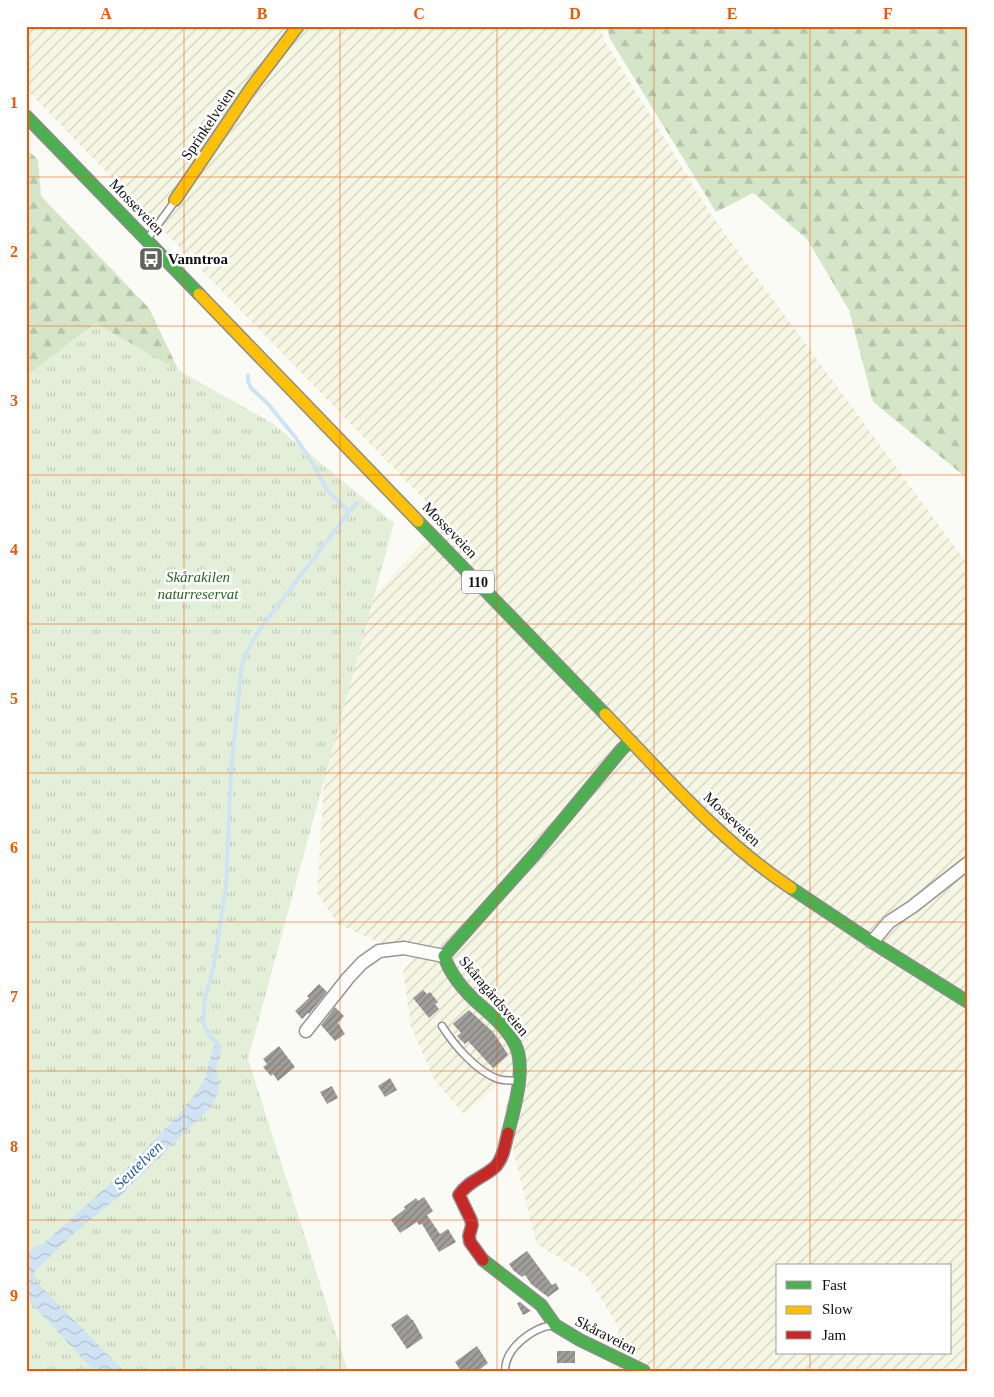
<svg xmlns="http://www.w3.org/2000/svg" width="994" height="1397" viewBox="0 0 994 1397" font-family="Georgia,serif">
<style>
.farmland{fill:url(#farmland-furrows);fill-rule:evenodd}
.forest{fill:url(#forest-firs)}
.park{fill:url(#park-tufts)}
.water{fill:url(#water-waves)}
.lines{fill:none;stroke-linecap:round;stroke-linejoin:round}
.stream{stroke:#cfe3f2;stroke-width:4}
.building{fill:url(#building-hatch)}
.lane-casing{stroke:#959593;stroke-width:9}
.street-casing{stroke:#959593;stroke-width:15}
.fast-casing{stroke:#8c8c8a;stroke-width:14}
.slow-casing{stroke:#8c8c8a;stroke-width:14}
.jam-casing{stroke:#8c8c8a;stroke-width:14}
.lane{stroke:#fefefe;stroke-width:6}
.street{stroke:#fefefe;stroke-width:12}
.fast{stroke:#4caf50;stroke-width:11}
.slow{stroke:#ffc107;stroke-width:11}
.jam{stroke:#c62828;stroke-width:11}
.grid{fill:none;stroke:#e8590c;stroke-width:1;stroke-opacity:0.55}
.labels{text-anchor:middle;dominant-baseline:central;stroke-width:5;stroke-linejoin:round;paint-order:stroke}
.shield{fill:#fff;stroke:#575757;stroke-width:1}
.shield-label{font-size:14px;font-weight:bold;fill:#0f0f0f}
.street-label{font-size:15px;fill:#0f0f0f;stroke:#fff}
.poi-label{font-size:15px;font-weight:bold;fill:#0f0f0f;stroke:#fff;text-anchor:start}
.park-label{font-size:15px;font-style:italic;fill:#2d6126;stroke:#fff}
.water-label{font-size:16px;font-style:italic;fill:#245c96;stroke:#fff}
.neatline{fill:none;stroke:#e8590c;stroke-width:2}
.grid-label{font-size:16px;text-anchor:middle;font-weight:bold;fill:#e8590c}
</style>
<defs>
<pattern id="farmland-furrows" width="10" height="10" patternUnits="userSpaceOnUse" patternTransform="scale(1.25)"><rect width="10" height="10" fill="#f6f6e4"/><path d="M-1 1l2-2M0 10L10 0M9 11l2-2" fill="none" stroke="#d2d2c2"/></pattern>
<pattern id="forest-firs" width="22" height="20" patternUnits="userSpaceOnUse" patternTransform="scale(1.25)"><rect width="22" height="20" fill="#d4e6c7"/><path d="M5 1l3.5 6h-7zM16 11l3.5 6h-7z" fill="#b5c4aa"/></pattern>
<pattern id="park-tufts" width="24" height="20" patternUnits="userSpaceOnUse" patternTransform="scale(1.25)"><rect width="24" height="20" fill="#e3efd8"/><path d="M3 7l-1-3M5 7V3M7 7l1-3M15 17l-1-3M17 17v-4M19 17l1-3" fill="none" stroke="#c2ccb8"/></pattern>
<pattern id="water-waves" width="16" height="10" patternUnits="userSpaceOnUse" patternTransform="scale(1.25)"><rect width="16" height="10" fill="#cfe3f2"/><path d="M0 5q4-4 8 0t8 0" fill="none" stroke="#b1c2ce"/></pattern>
<pattern id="building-hatch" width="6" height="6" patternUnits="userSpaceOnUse" patternTransform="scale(1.25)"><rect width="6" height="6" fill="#9f9e9b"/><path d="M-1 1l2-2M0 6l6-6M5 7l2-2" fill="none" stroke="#807f7d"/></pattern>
</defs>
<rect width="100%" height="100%" fill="#fbfbf6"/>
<path class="farmland" d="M26,26H602L603,38L712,216L968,565V1371H610L619,1328L587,1276L536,1243L504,1112L521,1055L519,1056L494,1089L464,1114L434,1080L411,1026L403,971L420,952L440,951L379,942L338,924L317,893L325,765L364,606L444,520L26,89ZM778,1266H950V1353H778Z"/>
<path class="forest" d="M608,26H968V479L873,402L849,310L807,239L753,193L716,212L609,37Z
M26,148L38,160L41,196L149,308L213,443L26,485Z"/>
<path class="park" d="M95,323L272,423L394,523L248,1059L348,1371H26V376Z"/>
<path class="water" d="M214,1045L221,1049L216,1068L219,1090L211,1107L121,1195L72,1235L35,1271L34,1279L124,1371H94L26,1298V1252L43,1244L123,1172L184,1109L204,1081Z"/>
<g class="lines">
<path class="stream" d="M248,375V381L251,388L268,404L296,438L310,459L327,490L349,512
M220,1046L210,1036L203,1023L205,999L214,965L226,886L231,770L242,665L245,655L260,629L349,512L357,503"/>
</g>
<path class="building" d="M319,984L327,992L309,1014L308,1013L302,1019L295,1011L309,998L307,996Z
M423,990L427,994L430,992L438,1002L435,1004L439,1009L429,1018L413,998Z
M335,1007L344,1016L338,1023L345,1034L335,1041L321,1025Z
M469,1010L493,1032L507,1053L508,1055L493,1068L468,1041L465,1044L457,1036L461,1033L453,1024Z
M279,1046L295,1067L278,1081L273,1074L271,1076L263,1067L267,1064L263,1059Z
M390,1078L397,1090L385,1097L378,1086Z
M332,1086L338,1098L327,1104L320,1092Z
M424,1197L433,1211L427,1215L440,1234L448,1229L456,1242L439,1252L422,1224L419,1225L417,1222L400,1233L391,1220L405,1209L404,1207L416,1198L418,1201Z
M527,1251L552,1285L556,1283L559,1289L548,1297L531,1284L525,1275L522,1277L514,1271L509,1264Z
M520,1302L531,1311L523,1315L517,1303Z
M407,1314L412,1320H413L423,1338L407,1349L391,1325Z
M477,1346L488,1363L478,1371H461L455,1362Z
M557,1351H575V1363H557Z"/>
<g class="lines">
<defs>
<path id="lane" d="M148,238L175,201
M442,1026C454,1045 476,1071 498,1079C504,1081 511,1080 518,1081
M505,1371C505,1348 532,1328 553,1325"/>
<path id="street" d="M872,942L889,922L912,907L968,863
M306,1031L348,978L362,963L379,951L404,948L444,956"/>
<path id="fast" d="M26,116L199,294
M418,521L605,714
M791,888L872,942L968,1002
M508,1133C514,1109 525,1073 517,1049C511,1032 494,1017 480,1005C464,991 451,976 444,956L535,854L622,749L631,741
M483,1260L541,1305L555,1325L580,1340L644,1371"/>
<path id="slow" d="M175,200L251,88L298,26
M199,294L418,521
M605,714C664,775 720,841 791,888"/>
<path id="jam" d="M483,1260L470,1242L469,1236L472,1225L471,1220L459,1195C468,1181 485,1177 496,1166C504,1157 505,1144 508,1133"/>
</defs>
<use href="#lane" class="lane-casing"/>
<use href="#street" class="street-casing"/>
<use href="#fast" class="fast-casing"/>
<use href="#slow" class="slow-casing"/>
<use href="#jam" class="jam-casing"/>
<use href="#lane" class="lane"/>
<use href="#street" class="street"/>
<use href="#fast" class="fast"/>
<use href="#slow" class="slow"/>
<use href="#jam" class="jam"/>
</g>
<path class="grid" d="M184,26V1371M340,26V1371M497,26V1371M654,26V1371M810,26V1266M26,177H968M26,326H968M26,475H968M26,624H968M26,773H968M26,922H968M26,1071H968M26,1220H968M810,1353V1371"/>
<defs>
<symbol id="bus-square" viewBox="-11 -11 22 22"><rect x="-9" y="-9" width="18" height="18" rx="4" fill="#626260" stroke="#fff"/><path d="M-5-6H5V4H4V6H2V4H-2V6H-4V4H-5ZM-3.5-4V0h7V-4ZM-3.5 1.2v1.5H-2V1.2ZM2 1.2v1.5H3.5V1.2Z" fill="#fff"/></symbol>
</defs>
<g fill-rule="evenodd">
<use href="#bus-square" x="137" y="245" width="28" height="28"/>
</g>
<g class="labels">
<rect class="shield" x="462" y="570.5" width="32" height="23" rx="4"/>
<g class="shield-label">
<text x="478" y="582">110</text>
</g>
<g class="street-label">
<text transform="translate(208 124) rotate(-56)">Sprinkelveien</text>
<text transform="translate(137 207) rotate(46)">Mosseveien</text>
<text transform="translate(450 530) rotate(46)">Mosseveien</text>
<text transform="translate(732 819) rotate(43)">Mosseveien</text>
<text transform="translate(494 996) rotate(50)">Skåragårdsveien</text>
<text transform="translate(606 1335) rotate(27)">Skåraveien</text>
</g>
<g class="poi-label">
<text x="168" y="259">Vanntroa</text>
</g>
<g class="park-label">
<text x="198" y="577">Skårakilen<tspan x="198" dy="17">naturreservat</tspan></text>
</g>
<g class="water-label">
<text transform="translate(138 1165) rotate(-44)">Seutelven</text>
</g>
</g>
<rect width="994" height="1397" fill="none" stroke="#ffffff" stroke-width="55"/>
<rect x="776" y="1264" width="175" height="90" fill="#ffffff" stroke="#9f9f9f"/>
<rect x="786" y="1281" width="25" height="8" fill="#4caf50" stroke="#9f9f9f"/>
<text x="822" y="1290" font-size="15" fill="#0f0f0f">Fast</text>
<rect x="786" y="1306" width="25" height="8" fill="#ffc107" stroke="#9f9f9f"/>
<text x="822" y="1314" font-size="15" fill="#0f0f0f">Slow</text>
<rect x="786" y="1331" width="25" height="8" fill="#c62828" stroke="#9f9f9f"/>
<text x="822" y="1340" font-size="15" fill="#0f0f0f">Jam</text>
<rect x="28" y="28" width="938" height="1342" class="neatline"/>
<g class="grid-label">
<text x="106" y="19">A</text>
<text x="262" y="19">B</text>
<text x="419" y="19">C</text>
<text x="575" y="19">D</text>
<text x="732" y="19">E</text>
<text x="888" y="19">F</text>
<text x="14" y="108">1</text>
<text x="14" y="257">2</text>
<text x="14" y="406">3</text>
<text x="14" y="555">4</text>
<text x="14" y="704">5</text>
<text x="14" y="853">6</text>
<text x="14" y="1002">7</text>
<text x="14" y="1152">8</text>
<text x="14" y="1301">9</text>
</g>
</svg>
